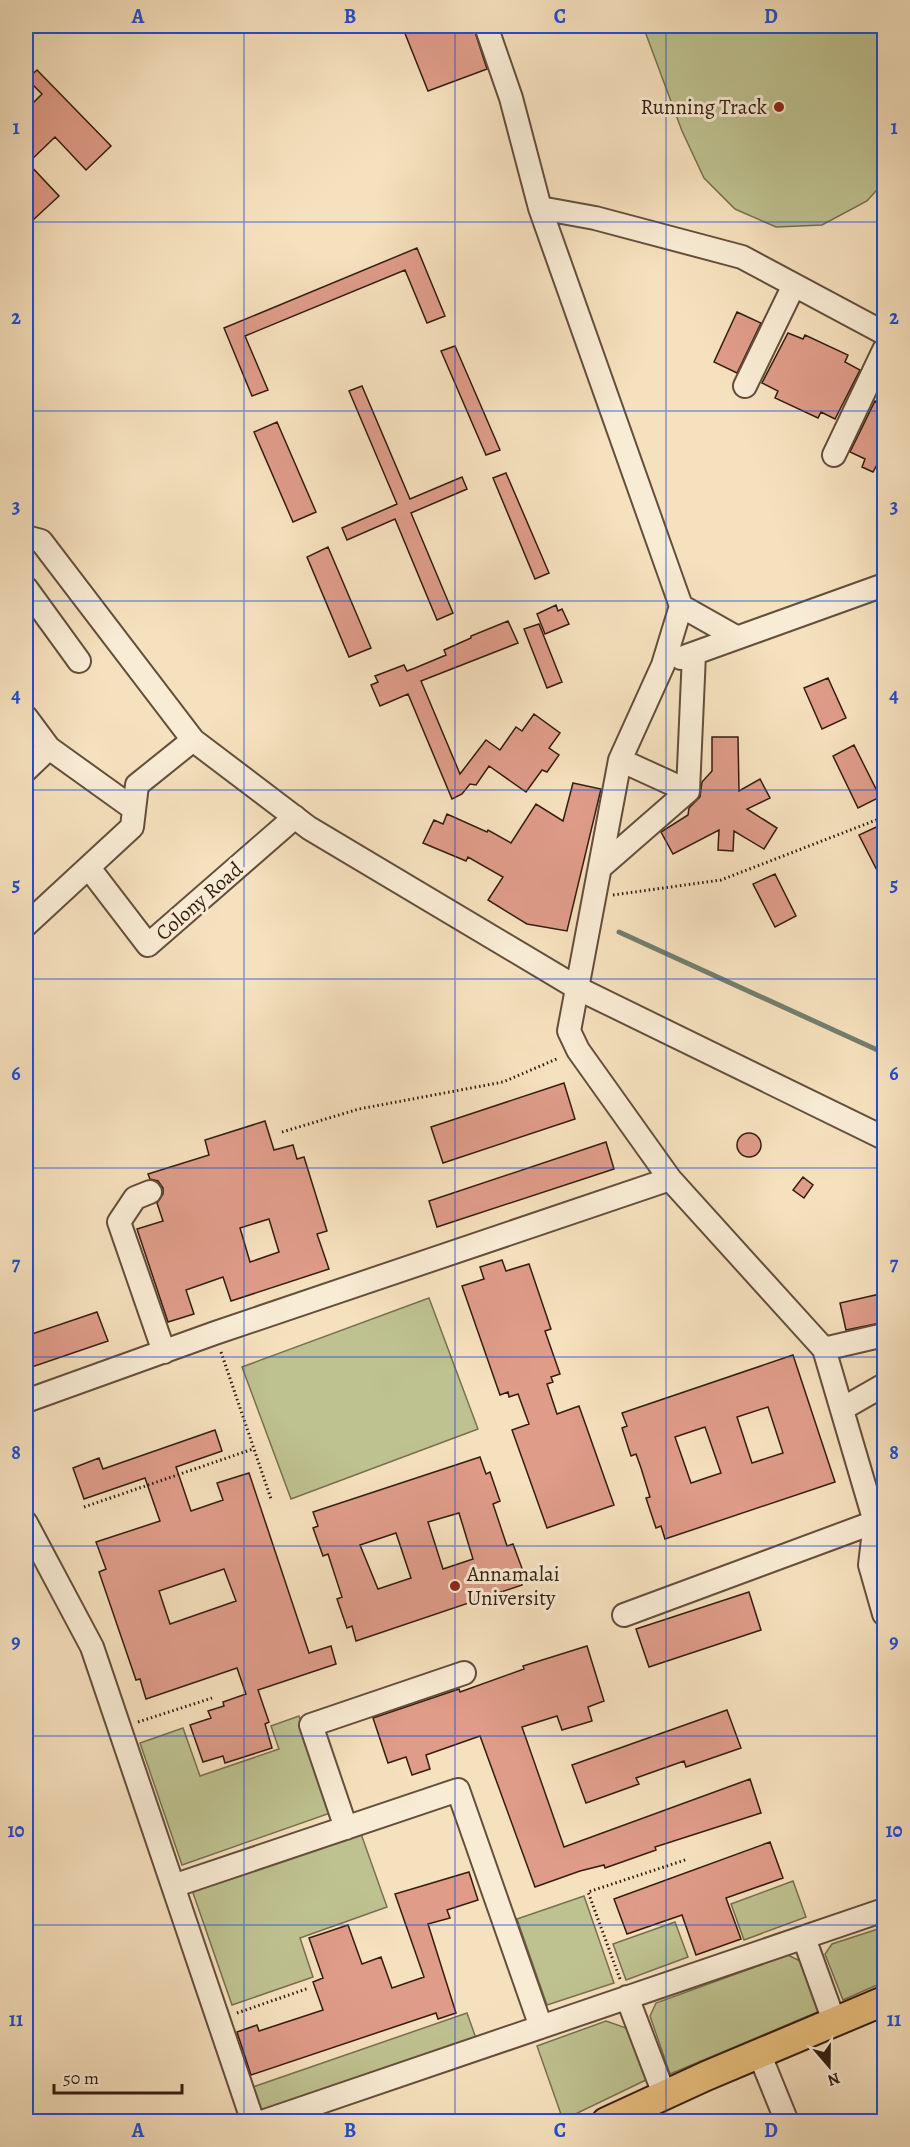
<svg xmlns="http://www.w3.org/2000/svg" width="910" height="2147" viewBox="0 0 910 2147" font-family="Alegreya,serif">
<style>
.green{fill:#bec290;stroke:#797050;stroke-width:1.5}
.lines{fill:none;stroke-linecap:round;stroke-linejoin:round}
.stream{stroke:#737e6e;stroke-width:5}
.building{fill:#df9c89;stroke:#341d10;stroke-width:1.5;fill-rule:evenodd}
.minor-casing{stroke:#644e3c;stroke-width:26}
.major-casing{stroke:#341d10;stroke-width:32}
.path{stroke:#341d10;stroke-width:3;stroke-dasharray:1.5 3;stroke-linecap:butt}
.minor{stroke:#f9ecd5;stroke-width:22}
.major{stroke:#ebc07f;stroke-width:28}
.grid{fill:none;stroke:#1d4ed8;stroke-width:1.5;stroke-opacity:0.55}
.poi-dot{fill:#8f2418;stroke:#f9ecd5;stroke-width:2}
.labels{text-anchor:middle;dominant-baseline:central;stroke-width:6;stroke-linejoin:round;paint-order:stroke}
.poi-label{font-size:21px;fill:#341d10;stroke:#f9ecd5;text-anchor:end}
.street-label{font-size:21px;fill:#341d10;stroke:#f9ecd5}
.neatline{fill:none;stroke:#1d4ed8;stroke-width:2}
.grid-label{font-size:20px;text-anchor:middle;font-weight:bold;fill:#1d4ed8}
</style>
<rect width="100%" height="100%" fill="#f6e1be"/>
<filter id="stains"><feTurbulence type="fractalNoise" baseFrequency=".00333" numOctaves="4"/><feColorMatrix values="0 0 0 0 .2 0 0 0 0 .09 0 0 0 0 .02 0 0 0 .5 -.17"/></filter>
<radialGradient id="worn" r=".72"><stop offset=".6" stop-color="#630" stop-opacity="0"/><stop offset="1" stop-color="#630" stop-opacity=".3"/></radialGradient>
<path class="green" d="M643,26H884V182L867,201L822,225L776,227L735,209L704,178L682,131Z
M429,1298L478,1429L291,1499L242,1367Z
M299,1716L333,1812L182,1865L140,1743L183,1728L200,1776L279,1749L271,1726Z
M360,1831L387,1907L300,1938L313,1977L232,2005L192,1890Z
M793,1881L806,1917L744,1940L731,1904Z
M584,1896L614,1983L547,2005L517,1919Z
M675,1922L688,1957L626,1980L613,1944Z
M884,1927V1982L843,2000L825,1954L832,1944Z
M788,1955L802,1962L820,2011L670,2074L650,2016L656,2003Z
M467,2013L478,2044L263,2118L253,2087Z
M606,2021L629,2029L648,2079L563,2120L537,2046Z"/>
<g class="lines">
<path class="stream" d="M619,932L884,1053"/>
</g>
<path class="building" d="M402,26H473L487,69L428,91Z
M37,70L111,146L86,170L55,137L28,163L59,196L32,221L26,213V110L42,94L27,79Z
M417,248L445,316L427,323L405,270L245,336L268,390L252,396L224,328Z
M737,312L761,323L737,373L714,362Z
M788,333L803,339L805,335L848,355L845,362L860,370L835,419L821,412L818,418L775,398L778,391L762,383Z
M455,346L500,450L486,455L441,351Z
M362,386L410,499L462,477L467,489L411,513L453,613L437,620L395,519L347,540L342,528L397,504L349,391Z
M875,401L885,406V450L873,472L862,467L865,459L850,452Z
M277,422L316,512L293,522L254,432Z
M506,473L549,573L535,579L493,478Z
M328,547L371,648L349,657L307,557Z
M556,605L558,611L562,609L569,624L545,634L537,614Z
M508,621L518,643L421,681L460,774L486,740L500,750L516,727L522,731L534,714L560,733L549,748L559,755L547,772L542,770L526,792L489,766L476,785L470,784L462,794L452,799L408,694L380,706L371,685L378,682L375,676L404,665L407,671L415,668L446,655L444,650L471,638V636Z
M539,624L562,682L547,688L524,629Z
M828,678L846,718L822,729L804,688Z
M712,737H738L739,791L760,779L770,798L747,809L777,828L764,849L734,831L733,851L718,850L719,830L673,854L661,832L688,815L689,808L700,797L702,782L712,771Z
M854,745L880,797L858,808L833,756Z
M573,783L601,789L567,931L527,924L488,900L503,877L468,857L466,861L423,843L434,820L443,824L447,814L487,832L488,830L511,843L536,804L563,821Z
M885,823V886L859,835Z
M775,874L796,916L775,927L753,884Z
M564,1083L575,1119L443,1163L431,1127Z
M265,1121L274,1150L293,1145L297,1159L304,1157L327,1231L317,1234L329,1269L231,1301L223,1277L186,1290L194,1314L168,1322L137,1229L163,1221L157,1203L163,1194V1188L158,1181L150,1179L148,1174L209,1155L205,1140ZM269,1219L279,1252L250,1262L240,1228Z
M737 1145a12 12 0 1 1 24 0a12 12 0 1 1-24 0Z
M606,1142L614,1169L437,1227L429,1201Z
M803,1177L813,1185L804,1198L793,1190Z
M502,1260L506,1271L529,1264L551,1329L545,1331L560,1374L551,1377L553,1382L547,1384L557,1414L579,1406L614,1505L547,1528L512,1430L529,1424L518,1394L509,1397L508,1392L500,1395L462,1286L484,1279L480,1267Z
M880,1294L885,1322L846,1330L840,1303Z
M97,1312L108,1341L26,1369V1336Z
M793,1355L835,1482L665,1539L661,1526L656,1528L646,1498L650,1497L641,1468L636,1454L631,1456L622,1428L627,1426L622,1413ZM768,1407L783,1453L752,1463L737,1417ZM705,1427L721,1473L691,1483L675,1437Z
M215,1430L222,1451L176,1467L191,1511L223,1500L217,1483L249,1473L309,1653L331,1646L336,1664L258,1690L269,1722L265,1724L272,1748L225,1763L223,1756L203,1762L190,1725L211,1718L208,1711L224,1706L223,1702L246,1694L237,1668L146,1699L140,1679L136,1680L99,1572L106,1569L96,1542L160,1521L145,1478L84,1499L73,1468L99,1458L103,1469ZM224,1569L236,1601L170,1624L159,1591Z
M480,1457L486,1474L490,1472L500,1501L493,1504L507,1546L513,1544L523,1571L518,1573L522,1585L356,1641L352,1626L347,1628L337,1599L342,1597L328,1554L323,1556L313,1528L318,1526L313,1512ZM459,1513L473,1559L443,1569L428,1522ZM396,1533L411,1578L378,1589L360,1545Z
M749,1592L761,1630L649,1667L636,1629Z
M587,1646L604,1701L588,1707L592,1721L562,1730L557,1716L522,1727L564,1847L750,1779L761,1813L655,1847L656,1850L605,1868L604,1865L580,1871L535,1887L480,1736L426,1755L430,1769L412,1775L406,1757L388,1763L373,1718L459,1689L460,1692L524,1669L523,1666Z
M727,1710L741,1748L686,1767L684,1761L636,1778L639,1784L586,1803L572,1765Z
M770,1842L783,1878L726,1898L741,1939L696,1955L682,1915L627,1934L614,1899Z
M469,1872L478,1900L447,1910L450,1918L428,1924L456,2013L438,2019L436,2013L251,2075L237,2032L257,2025L259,2031L323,2010L313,1982L323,1978L309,1938L348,1925L362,1964L381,1957L392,1988L424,1977L395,1894Z"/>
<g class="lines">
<defs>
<path id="minor" d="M486,26L511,98L540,208L681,606L663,665L620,760L569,1031L578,1050L670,1179L824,1349L875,1522L870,1565L884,1614
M540,208L595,218L742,257L884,333
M745,386L794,285
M834,455L884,350
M26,537L41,541L193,740L309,828L579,989L884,1138
M26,588L79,661
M681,606L736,637
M681,658L884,585
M26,717L49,748L26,770
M49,748L134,809
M620,760L688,791
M602,866L688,791L694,654
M89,868L148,945L295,817
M26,925L132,827L137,785L193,740
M150,1192L135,1198L119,1222L164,1352
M824,1349L884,1335
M26,1401L215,1333L670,1179
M842,1409L884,1385
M26,1523L92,1647L253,2122
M624,1615L875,1522
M346,1828L311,1725L464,1673
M173,1886L458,1790L541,2027
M804,1938L834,2021
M627,1997L664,2094
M759,2053L787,2122
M262,2122L884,1910"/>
<path id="major" d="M606,2122L706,2076L884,2001"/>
</defs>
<use href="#minor" class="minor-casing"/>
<use href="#major" class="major-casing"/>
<path class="path" d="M613,895L721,880L884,817
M282,1132L359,1109L503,1082L559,1058
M221,1352L271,1499
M84,1507L253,1449
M138,1722L212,1698
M620,1979L588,1892L688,1859
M237,2013L309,1988"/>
<use href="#minor" class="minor"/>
<use href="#major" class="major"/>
</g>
<path class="grid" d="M244,26V2122M455,26V2122M666,26V2122M26,222H884M26,411H884M26,601H884M26,790H884M26,979H884M26,1168H884M26,1357H884M26,1546H884M26,1736H884M26,1925H884"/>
<g class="poi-dot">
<circle cx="779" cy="107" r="6"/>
<circle cx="455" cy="1586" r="6"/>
</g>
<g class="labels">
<g class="poi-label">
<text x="767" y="107">Running Track</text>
<text x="467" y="1574" text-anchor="start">Annamalai<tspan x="467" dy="24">University</tspan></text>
</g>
<g class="street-label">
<text transform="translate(199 901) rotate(-41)">Colony Road</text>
</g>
</g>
<rect width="910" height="2147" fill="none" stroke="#f6e1be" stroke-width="66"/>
<g transform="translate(829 2066) rotate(160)" stroke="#f9ecd5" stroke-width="4.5" paint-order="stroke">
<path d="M0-4.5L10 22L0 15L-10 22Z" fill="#341d10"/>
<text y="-9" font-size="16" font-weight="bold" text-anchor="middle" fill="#341d10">N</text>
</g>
<path d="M54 2084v9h128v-9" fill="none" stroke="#341d10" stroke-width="3"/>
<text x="63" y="2084" font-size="18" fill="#341d10" stroke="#f9ecd5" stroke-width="4.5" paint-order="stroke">50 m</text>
<rect x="33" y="33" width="844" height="2081" class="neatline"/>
<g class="grid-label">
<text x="138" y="23">A</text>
<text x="350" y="23">B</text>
<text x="560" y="23">C</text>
<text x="771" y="23">D</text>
<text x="16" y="134">1</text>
<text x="894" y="134">1</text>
<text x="16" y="324">2</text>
<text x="894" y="324">2</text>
<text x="16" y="513">3</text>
<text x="894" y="513">3</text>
<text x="16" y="702">4</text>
<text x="894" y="702">4</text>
<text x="16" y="891">5</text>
<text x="894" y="891">5</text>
<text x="16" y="1080">6</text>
<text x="894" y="1080">6</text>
<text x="16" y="1270">7</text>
<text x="894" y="1270">7</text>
<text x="16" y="1459">8</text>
<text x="894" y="1459">8</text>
<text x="16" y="1648">9</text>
<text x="894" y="1648">9</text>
<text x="16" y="1837">10</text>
<text x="894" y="1837">10</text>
<text x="16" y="2026">11</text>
<text x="894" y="2026">11</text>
<text x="138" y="2137">A</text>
<text x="350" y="2137">B</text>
<text x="560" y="2137">C</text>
<text x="771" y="2137">D</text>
</g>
<rect width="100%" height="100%" filter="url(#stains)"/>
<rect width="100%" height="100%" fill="url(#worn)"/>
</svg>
